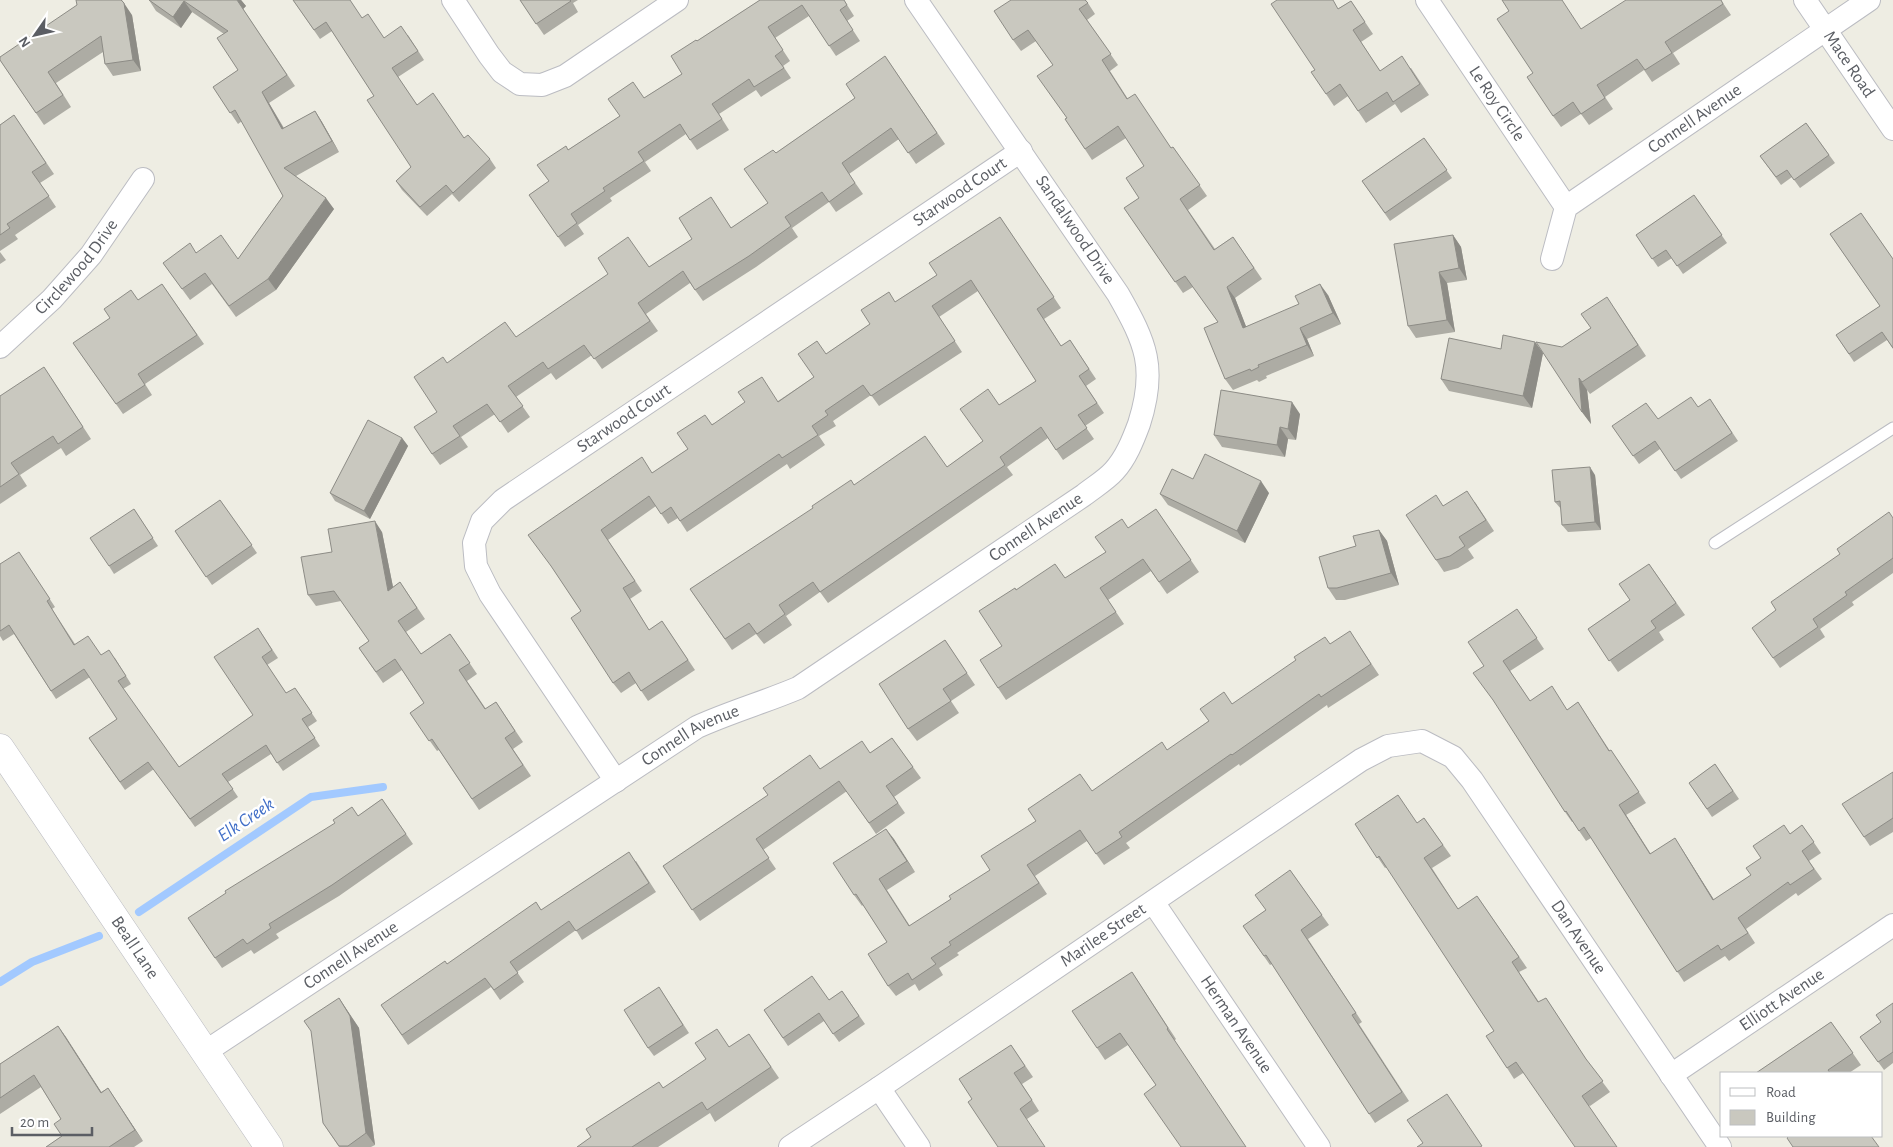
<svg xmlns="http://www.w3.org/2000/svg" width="1893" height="1147" viewBox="0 0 1893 1147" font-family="'Alegreya Sans',sans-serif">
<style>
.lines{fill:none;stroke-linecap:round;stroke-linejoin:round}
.stream{stroke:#a2c9ff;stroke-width:8}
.service-casing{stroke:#bbbcc2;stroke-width:13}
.minor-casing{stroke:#bbbcc2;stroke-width:24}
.tertiary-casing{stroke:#bbbcc2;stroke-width:29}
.service{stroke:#fff;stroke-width:11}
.minor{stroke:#fff;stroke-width:22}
.tertiary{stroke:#fff;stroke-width:28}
.wall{fill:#adaca4}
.shaded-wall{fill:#8d8c86}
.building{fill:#c9c8bf;stroke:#8d8c86}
.labels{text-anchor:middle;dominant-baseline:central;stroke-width:5;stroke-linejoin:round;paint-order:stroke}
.street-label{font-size:18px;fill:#5b5e64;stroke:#fff}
.water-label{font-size:19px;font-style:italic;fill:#406ec7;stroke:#fff}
</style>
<rect width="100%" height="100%" fill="#eeede3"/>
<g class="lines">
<path class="stream" d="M139,912L311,797L383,787
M0,982L32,962L99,936"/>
<defs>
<path id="service" d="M1715,543L1893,428"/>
<g id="minor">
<path d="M453,0L489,55L502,72L520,84L542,85L565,76L677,0"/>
<path id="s1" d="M1427,0L1566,207"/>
<path id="s2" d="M1805,0L1893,129"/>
<path id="s3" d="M1552,259L1566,207L1869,0"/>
<path id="s4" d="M0,347L52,299L91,255L143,179"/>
<path id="s5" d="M616,781L490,594L476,566L474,543L482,521L503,500L1021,151"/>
<path id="s6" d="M1153,902L1319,1147"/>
<path id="s7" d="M205,1052L697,727C730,712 765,702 798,688L1084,495C1094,487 1106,480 1114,471C1126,458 1133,440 1139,424C1157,368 1146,343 1118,294L916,0"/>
<path id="s8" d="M1671,1075L1893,925"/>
<path d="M879,1088L919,1147"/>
<path id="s9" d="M790,1147L879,1088L1361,760L1388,746L1422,741L1453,757L1472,780L1720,1147"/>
</g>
<g id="tertiary">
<path id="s10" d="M0,748L269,1147"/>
</g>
</defs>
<use href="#service" class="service-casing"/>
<use href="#minor" class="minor-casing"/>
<use href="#tertiary" class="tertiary-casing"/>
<use href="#service" class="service"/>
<use href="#minor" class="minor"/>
<use href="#tertiary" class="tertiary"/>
</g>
<path class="wall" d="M149,0H241L246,6L243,9L295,86L269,103L284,128L315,111L322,122L339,152L296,176L334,209L276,290L236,317L212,284L190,300L163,263L196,252L238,259L283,196L242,121L238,124L213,87L238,70L224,34L192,12L181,28L156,11Z
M293,0L362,18L384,38L408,35L424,60L398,77L417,105L464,138L490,159L496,168L459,202L452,194L427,216L402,190L396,181L411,167L374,96L332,31L320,39Z
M520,0H578L573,3L578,12L544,35Z
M760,0H844L854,16L847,21L860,41L836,56L809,16L775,38L790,61L783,66L791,78L761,97L756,90L719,114L729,130L697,150L686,134L645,162L651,171L610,198L612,201L578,225L584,234L565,247L529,195L549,181L568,150L620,116L644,98L682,74L697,41Z
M1011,0H1086L1095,14L1087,20L1118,65L1110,71L1128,99L1171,148L1173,147L1207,196L1188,210L1215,249L1233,237L1262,279L1235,298L1246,327L1328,295L1341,324L1307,339L1314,356L1266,376L1267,378L1259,382L1257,380L1233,390L1225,379L1218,322L1193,287L1183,293L1124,208L1139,198L1144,166L1126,138L1092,160L1065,119L1067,118L1053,65L1036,41L1021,51L1013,40Z
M1721,0L1731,15L1673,53L1680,64L1652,82L1644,70L1605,97L1613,109L1589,125L1581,114L1561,127L1553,116L1533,73L1509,11L1582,29Z
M1351,1L1373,34L1361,42L1380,71L1411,68L1429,95L1401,113L1395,104L1366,123L1348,96L1334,106L1326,94L1315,70L1339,8Z
M132,15L141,71L113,76L105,64L103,52L56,83L71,107L44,125L0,60Z
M885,56L945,144L916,164L899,139L849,174L863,194L836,212L829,202L792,228L798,237L756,267L703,301L690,283L646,314L658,331L602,369L592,355L556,380L551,373L516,397L530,417L508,433L495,414L461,437L468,447L440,465L432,454L437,412L447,363L516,337L649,267L692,239L711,197L731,228L768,203L776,153L855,98Z
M14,115L54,174L40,183L56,207L15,235L18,239L0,251V125Z
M1806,123L1835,163L1800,188L1792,177L1781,185L1760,156Z
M1424,138L1452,178L1390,221L1362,181Z
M1694,195L1727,243L1683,274L1672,258L1658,267L1636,235Z
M1861,213L1893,259V349L1887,340L1854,362L1836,335L1880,306L1830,234Z
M1000,217L1061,308L1044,319L1061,346L1070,340L1096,379L1086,386L1104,413L1085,426L1094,439L1063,460L1048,438L1007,467L1013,475L828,603L820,592L786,616L792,625L764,644L756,634L732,650L690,589L854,485L947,467L983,441L999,405L1036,381L978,291L939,317L962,352L879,406L871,395L833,421L836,426L819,436L825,445L790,469L787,464L687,532L678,518L668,524L656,506L608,540L642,591L630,599L649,630L662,621L695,670L648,701L636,683L621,693L613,683L581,611L554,570L652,473L688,449L712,424L778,401L814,377L826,354L870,324L895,302L937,275Z
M1453,235L1461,247L1467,280L1447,283L1455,332L1416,338L1408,326Z
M0,252L6,260L0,264Z
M162,284L204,344L145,384L152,395L123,414L73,343Z
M1615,309L1646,356L1590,394L1587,390L1591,424L1582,412L1562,347L1591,328Z
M1535,342L1543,353L1532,408L1449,391L1441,379L1501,349Z
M52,379L91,439L66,456L61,448L20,475L27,486L0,504V396Z
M1710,399L1738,441L1681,479L1660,449L1639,464L1612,426L1658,419L1698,407Z
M1300,414L1296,440L1288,439L1285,457L1222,447L1214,435Z
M402,438L408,446L370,519L335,501L330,493Z
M1595,475L1601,530L1568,532L1562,525L1561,509L1555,502Z
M1269,493L1245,543L1168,505L1160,494Z
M220,500L257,553L212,585L175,531Z
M1475,502L1494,531L1468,549L1474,558L1458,568L1444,572L1436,560L1443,506Z
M134,509L158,546L114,574L109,566Z
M1156,509L1199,572L1167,594L1151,571L1108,600L1124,624L1006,700L998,688L1002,646L1016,590L1065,578L1106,552L1129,528Z
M1893,518V573L1852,602L1854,605L1820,629L1825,637L1780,668L1773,658L1776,610Z
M1379,530L1387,541L1399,585L1345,600H1336L1328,588L1356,546Z
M382,532L393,587L400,582L425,619L406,632L421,654L450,634L477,674L467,681L486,709L496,702L523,742L513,749L531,776L479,810L439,750L437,751L410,713L424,703L402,670L383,683L359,648L369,641L341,601L316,606L308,595L332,552Z
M24,560L55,607L52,609L75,644L101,655L115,658L131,684L123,689L179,767L253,715L258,628L278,658L267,665L286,693L295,688L317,721L308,727L320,746L283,771L271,754L228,782L238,797L195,827L154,769L125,790L89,738L117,719L90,677L56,699L14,634L3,641L0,636V564Z
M1649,564L1685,615L1659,632L1664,640L1618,672L1588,629L1630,600Z
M1517,609L1544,649L1510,671L1530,701L1567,710L1578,702L1610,751L1618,760L1646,803L1626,815L1651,854L1682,849L1714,900L1751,875L1761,858L1790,834L1802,825L1821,853L1809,861L1822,879L1798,896L1796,893L1746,929L1755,943L1729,961L1725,956L1684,982L1591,838L1586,841L1573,822H1572L1565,812L1484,666Z
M945,640L975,685L951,701L959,713L917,741L908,729Z
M1357,642L1379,675L1328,708L1327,705L1240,766L1239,764L1126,843L1130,848L1104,865L1087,841L1035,876L1047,894L957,953L959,955L939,968L943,975L919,991L915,984L896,996L888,986L887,942L863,905L862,906L854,895L886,829L915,872L887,890L910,926L951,899L990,870L1092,791L1168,750L1232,704L1330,644Z
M892,738L921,778L894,797L905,813L876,834L847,791L763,850L776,869L700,921L663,866L820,769L870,753Z
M1715,764L1739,799L1712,817L1689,783Z
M1893,772V832L1870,846L1864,837Z
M382,799L413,844L339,896L276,934L279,938L254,954L251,950L222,968L215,958L358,816Z
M1424,818L1451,856L1432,868L1458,909L1477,896L1527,968L1519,972L1539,1002L1546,998L1589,1064L1610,1092L1590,1106L1523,1073L1514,1079L1507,1068L1494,1031L1387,867L1385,868L1355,824L1417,823Z
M636,861L656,892L582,940L576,930L517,972L524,982L500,1000L491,987L408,1045L381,1005L447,964L541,910Z
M1290,870L1329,925L1308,939L1362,1022L1359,1024L1409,1101L1375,1123L1272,964L1270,965L1243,926L1266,910Z
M1132,972L1176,1039L1175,1040L1156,1085L1128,1045L1105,1060L1097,1048Z
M659,987L689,1033L654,1056L648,1048Z
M842,991L865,1024L839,1042L824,1021L788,1046L764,1010L829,1000Z
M339,998L359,1028L375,1145L371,1147H339L323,1123Z
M1893,1003V1063L1884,1070L1860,1037L1881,1022Z
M1831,1022L1861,1065L1849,1073H1756Z
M58,1026L101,1092L108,1088L143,1141L134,1147H46L62,1136L61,1119L41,1087L0,1114V1064Z
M749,1034L779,1078L715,1122L710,1113L658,1147H577L663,1088L730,1047Z
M1011,1045L1033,1077L1022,1084L1039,1111L1027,1119L972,1099Z"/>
<path class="shaded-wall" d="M122,0L132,15L141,71L133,60Z
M237,0H241L246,6L243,9L295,86Z
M184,1L192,12L181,28L173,17Z
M262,92L269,103L290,140L282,129Z
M315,111L322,122L339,152L332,141Z
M326,198L334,209L276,290L268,279Z
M1453,235L1461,247L1467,280L1459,268Z
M1439,272L1447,283L1455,332L1447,320Z
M1320,284L1328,295L1341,324L1333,313Z
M1227,287L1235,298L1251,339L1243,328Z
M1300,328L1307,339L1314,356L1307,345Z
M1535,342L1543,353L1532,408L1523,396Z
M1579,378L1587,390L1591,424L1582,412Z
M1292,402L1300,414L1296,440L1288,429Z
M1280,427L1288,439L1285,457L1277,445Z
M402,438L408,446L370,519L364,511Z
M1590,467L1595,475L1601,530L1595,522Z
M1261,481L1269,493L1245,543L1237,531Z
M375,521L382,532L396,602L388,591Z
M1379,530L1387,541L1399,585L1391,573Z
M1619,805L1626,815L1657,865L1650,854Z
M886,829L894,839L915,872L907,861Z
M1675,838L1682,849L1721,911L1713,900Z
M339,998L359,1028L375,1145L366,1133Z
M58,1026L66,1037L109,1104L101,1093Z
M108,1088L116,1100L143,1141L135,1130Z"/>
<path class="building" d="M76,0H121L124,3L133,60L105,64L101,36L48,72L63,95L36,113L0,60V57L77,5Z
M149,0H237L287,75L262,92L282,129L315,111L332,141L284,168L326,198L268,279L229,306L205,273L182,289L163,263L190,243L196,253L221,235L238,259L283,196L235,110L230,113L213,87L238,70L217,38L228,31L184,1L173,17Z
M293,0H350L362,18L368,14L384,38L401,26L418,51L392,68L417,105L433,93L464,138L468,135L490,159L453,193L446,185L420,207L396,181L411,167L367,100L374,96L326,22L314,30Z
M520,0H570L571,1L536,24Z
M760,0H844L847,5L840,10L853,30L829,46L802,5L768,27L783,50L775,56L784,68L754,87L749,79L712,104L722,119L690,140L680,124L638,152L644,161L603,188L605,191L571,214L577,223L558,237L529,195L549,181L537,165L566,146L568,150L620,116L608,99L633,82L644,98L682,74L671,56L696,40L697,41Z
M1011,0H1085L1088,3L1079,9L1111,54L1102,60L1127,99L1135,94L1171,148L1173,147L1200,185L1180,199L1214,250L1233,237L1254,268L1227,287L1243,328L1299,304L1295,296L1320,284L1333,313L1300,328L1307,345L1258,365L1259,367L1251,371L1250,369L1225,379L1204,328L1218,322L1185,276L1175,282L1124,208L1139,198L1126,178L1144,166L1118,126L1085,149L1065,119L1067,118L1037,76L1053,65L1028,30L1013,40L994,11Z
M1277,0H1333L1338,9L1351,1L1365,22L1353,30L1380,71L1402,56L1420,84L1393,102L1387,92L1358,111L1340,84L1326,94L1311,72L1315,70L1271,4Z
M1502,0H1562L1581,29L1626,0H1721L1723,4L1665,42L1672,53L1645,70L1637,59L1597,85L1605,98L1581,114L1573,102L1553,116L1527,77L1533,73L1497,19L1509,11Z
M885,56L937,133L908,153L891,128L842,163L855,183L829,202L822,192L785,217L791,226L749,256L695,290L683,271L638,303L650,321L594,359L584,345L548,369L543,362L508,386L523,406L500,422L487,404L453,426L460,436L432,454L414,427L437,412L414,377L443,357L447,363L505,322L516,337L608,274L598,258L628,237L649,267L692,239L679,218L711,197L731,228L768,203L744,169L773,150L776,153L855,98L846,84Z
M14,115L46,163L32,172L49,196L7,224L10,228L0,235V125Z
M1806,123L1829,155L1794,180L1787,170L1776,177L1760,156Z
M1424,138L1447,170L1385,213L1362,181Z
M1694,195L1722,235L1677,266L1666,250L1652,259L1636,235Z
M1861,213L1893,259V348L1882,332L1849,354L1836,335L1880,306L1830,234Z
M1000,217L1054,297L1037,309L1061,346L1070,340L1089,369L1079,376L1097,403L1078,415L1087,428L1056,450L1041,427L1000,457L1005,465L820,592L813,582L779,605L785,614L757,634L749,623L725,639L690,589L813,508L812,506L851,480L854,485L925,436L947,467L983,441L960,409L988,389L999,405L1036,381L971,280L932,306L955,341L871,396L863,385L825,411L828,415L812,426L818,435L782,458L779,454L680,521L671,507L661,514L649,496L601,530L635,581L623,588L649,630L662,621L688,660L641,691L629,672L613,683L571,618L581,611L551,566L528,535L642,457L652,473L688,449L677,433L705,415L712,425L745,402L738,392L762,377L778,402L814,377L798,354L817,341L826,354L870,324L861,310L889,292L895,302L937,275L929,263Z
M1453,235L1459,268L1439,272L1447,320L1408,326L1394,244Z
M162,284L197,335L138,374L145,385L116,404L73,343L110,318L104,309L131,290L138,300Z
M1607,297L1638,345L1582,382L1579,378L1582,412L1536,342L1562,347L1591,328L1581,314Z
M1503,335L1535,342L1523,396L1441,379L1449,338L1501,349Z
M44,367L83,427L58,444L53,436L11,463L19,474L0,487V396Z
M1221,390L1292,402L1288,429L1280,427L1277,445L1214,435Z
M1691,397L1698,407L1710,399L1732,433L1675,471L1655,441L1633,456L1612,426L1646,403L1658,419Z
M368,420L402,438L364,511L330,493Z
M1205,454L1261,481L1237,531L1160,494L1172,469L1193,479Z
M1590,467L1595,522L1562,525L1560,501L1555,502L1552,470Z
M1467,491L1486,520L1459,537L1465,546L1450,556L1436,560L1406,515L1436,495L1443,506Z
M220,500L252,545L206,577L175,531Z
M134,509L153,538L109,566L90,538Z
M1156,509L1191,560L1159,582L1143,559L1100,588L1116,612L998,688L980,660L1002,646L979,611L1015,588L1016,590L1055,564L1065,578L1106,552L1095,537L1122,519L1128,528Z
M1889,512L1893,518V558L1845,592L1847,595L1813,619L1818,627L1773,658L1752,628L1776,610L1771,602L1840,554L1837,549Z
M375,521L388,591L400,582L417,608L398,621L421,654L450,634L470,663L459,670L485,709L496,702L515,731L505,738L523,765L472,799L432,739L429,741L410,713L424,703L395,659L376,672L359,648L369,641L334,591L308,595L301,557L332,552L328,529Z
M1379,530L1391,573L1337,588H1328L1319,557L1356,546L1353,536Z
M19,552L50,599L47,601L74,645L88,636L101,655L109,650L126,676L118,681L179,767L253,715L214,657L258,628L272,650L262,657L286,693L295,688L312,713L302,719L315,738L277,763L266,745L222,774L233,789L190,819L148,762L120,782L89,738L117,719L84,669L51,691L9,625L0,631V564Z
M1649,564L1676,603L1651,621L1656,628L1609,661L1588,629L1630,600L1619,584Z
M1517,609L1537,638L1503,661L1530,701L1552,686L1567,710L1578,702L1609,751L1611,750L1639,792L1619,805L1650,854L1675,838L1713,900L1751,875L1746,868L1761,858L1753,846L1784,825L1790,834L1802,825L1814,842L1802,851L1814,869L1790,885L1788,882L1738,918L1748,933L1721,950L1718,945L1677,972L1584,827L1579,831L1566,811L1565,812L1493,700L1473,673L1484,666L1468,642Z
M1350,631L1371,664L1321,697L1319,694L1232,755L1231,754L1119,832L1122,837L1096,854L1080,830L1027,865L1039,883L949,942L951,945L931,958L936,964L912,980L908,973L888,986L868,954L887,942L856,894L854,895L833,863L886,829L907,861L879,879L909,926L951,899L949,896L990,870L981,856L1036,821L1028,809L1080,774L1092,791L1162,742L1167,750L1209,721L1200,709L1224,692L1232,704L1296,660L1294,657L1325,637L1330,644Z
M945,640L967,673L943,689L951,701L908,729L879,684Z
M892,738L913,767L886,786L898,803L869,823L839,781L756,839L769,858L692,910L663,866L768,795L763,788L810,755L820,769L862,741L870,753Z
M1715,764L1733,791L1707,809L1689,783Z
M1893,772V818L1864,837L1842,804Z
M1398,795L1417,823L1424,818L1443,845L1424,858L1458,909L1477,896L1519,957L1512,962L1538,1002L1546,998L1586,1059L1603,1081L1582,1096L1617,1147H1575L1516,1062L1507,1068L1486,1036L1494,1031L1379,856L1377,858L1355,824Z
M382,799L406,834L332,885L269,924L271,928L247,944L243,939L215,958L188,918L226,893L225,891L335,823L333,820L352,807L358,816Z
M629,852L649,883L576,931L569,921L510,962L518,973L494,990L485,978L402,1035L381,1005L445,961L447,964L536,902L541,910Z
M1290,870L1322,915L1301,930L1356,1013L1352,1015L1402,1092L1369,1114L1266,955L1264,956L1243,926L1266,910L1255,895Z
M1132,972L1168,1028L1167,1029L1246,1147H1181L1144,1094L1156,1085L1120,1033L1097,1048L1072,1011Z
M812,976L829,1000L842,991L859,1016L833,1034L819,1013L783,1038L764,1010Z
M659,987L683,1025L648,1048L624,1010Z
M339,998L350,1016L366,1133L348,1146H339L323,1123L311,1031L304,1021Z
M1893,1003V1052L1878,1062L1860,1037L1881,1022L1876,1015Z
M1831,1022L1853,1053L1828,1070L1830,1073H1756Z
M58,1026L101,1093L108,1088L135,1130L109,1147H46L62,1136L54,1124L61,1119L34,1075L0,1098V1064Z
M717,1029L729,1047L749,1034L771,1067L707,1110L702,1102L632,1147H577L591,1137L586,1129L659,1082L663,1088L706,1059L695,1043Z
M1011,1045L1025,1066L1014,1073L1032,1100L1020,1109L1045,1147H998L968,1102L972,1099L959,1079Z
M1447,1094L1482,1146L1480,1147H1417L1423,1143L1407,1120Z
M1787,1136H1871L1879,1147H1793L1787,1138L1788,1137Z"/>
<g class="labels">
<g class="street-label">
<text stroke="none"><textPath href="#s2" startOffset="78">Mace Road</textPath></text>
<text stroke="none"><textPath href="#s1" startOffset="125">Le Roy Circle</textPath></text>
<text stroke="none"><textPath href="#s3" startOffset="210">Connell Avenue</textPath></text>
<text stroke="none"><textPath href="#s5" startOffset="884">Starwood Court</textPath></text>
<text transform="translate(1075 230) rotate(56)">Sandalwood Drive</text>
<text stroke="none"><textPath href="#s4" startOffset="111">Circlewood Drive</textPath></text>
<text stroke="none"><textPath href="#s5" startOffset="479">Starwood Court</textPath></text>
<text stroke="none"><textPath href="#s7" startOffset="985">Connell Avenue</textPath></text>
<text stroke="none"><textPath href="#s7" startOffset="580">Connell Avenue</textPath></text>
<text stroke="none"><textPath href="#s9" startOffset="378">Marilee Street</textPath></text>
<text stroke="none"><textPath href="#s9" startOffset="1009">Dan Avenue</textPath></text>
<text stroke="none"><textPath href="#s10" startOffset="241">Beall Lane</textPath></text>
<text stroke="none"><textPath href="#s7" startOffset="175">Connell Avenue</textPath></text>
<text stroke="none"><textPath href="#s8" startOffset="134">Elliott Avenue</textPath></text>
<text stroke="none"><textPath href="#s6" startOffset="148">Herman Avenue</textPath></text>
</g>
<g class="water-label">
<text transform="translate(246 820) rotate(-34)">Elk Creek</text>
</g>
</g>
<rect x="1720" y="1072" width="162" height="65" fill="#ffffff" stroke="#bdbfc1"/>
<rect x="1730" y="1088" width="25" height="8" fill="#ffffff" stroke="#bdbfc1"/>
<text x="1766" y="1097" font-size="15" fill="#5b5e64">Road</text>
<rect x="1730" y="1110" width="25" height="15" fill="#c9c8bf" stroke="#bdbfc1"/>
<text x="1766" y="1122" font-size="15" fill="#5b5e64">Building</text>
<g transform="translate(35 35) rotate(236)" stroke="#ffffff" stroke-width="4" paint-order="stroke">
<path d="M0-4L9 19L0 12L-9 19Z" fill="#5b5e64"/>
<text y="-8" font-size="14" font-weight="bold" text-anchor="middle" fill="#5b5e64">N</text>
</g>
<path d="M12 1127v8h80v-8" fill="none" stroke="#5b5e64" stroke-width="2.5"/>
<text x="20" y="1127" font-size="15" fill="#5b5e64" stroke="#ffffff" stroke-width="4" paint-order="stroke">20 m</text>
</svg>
